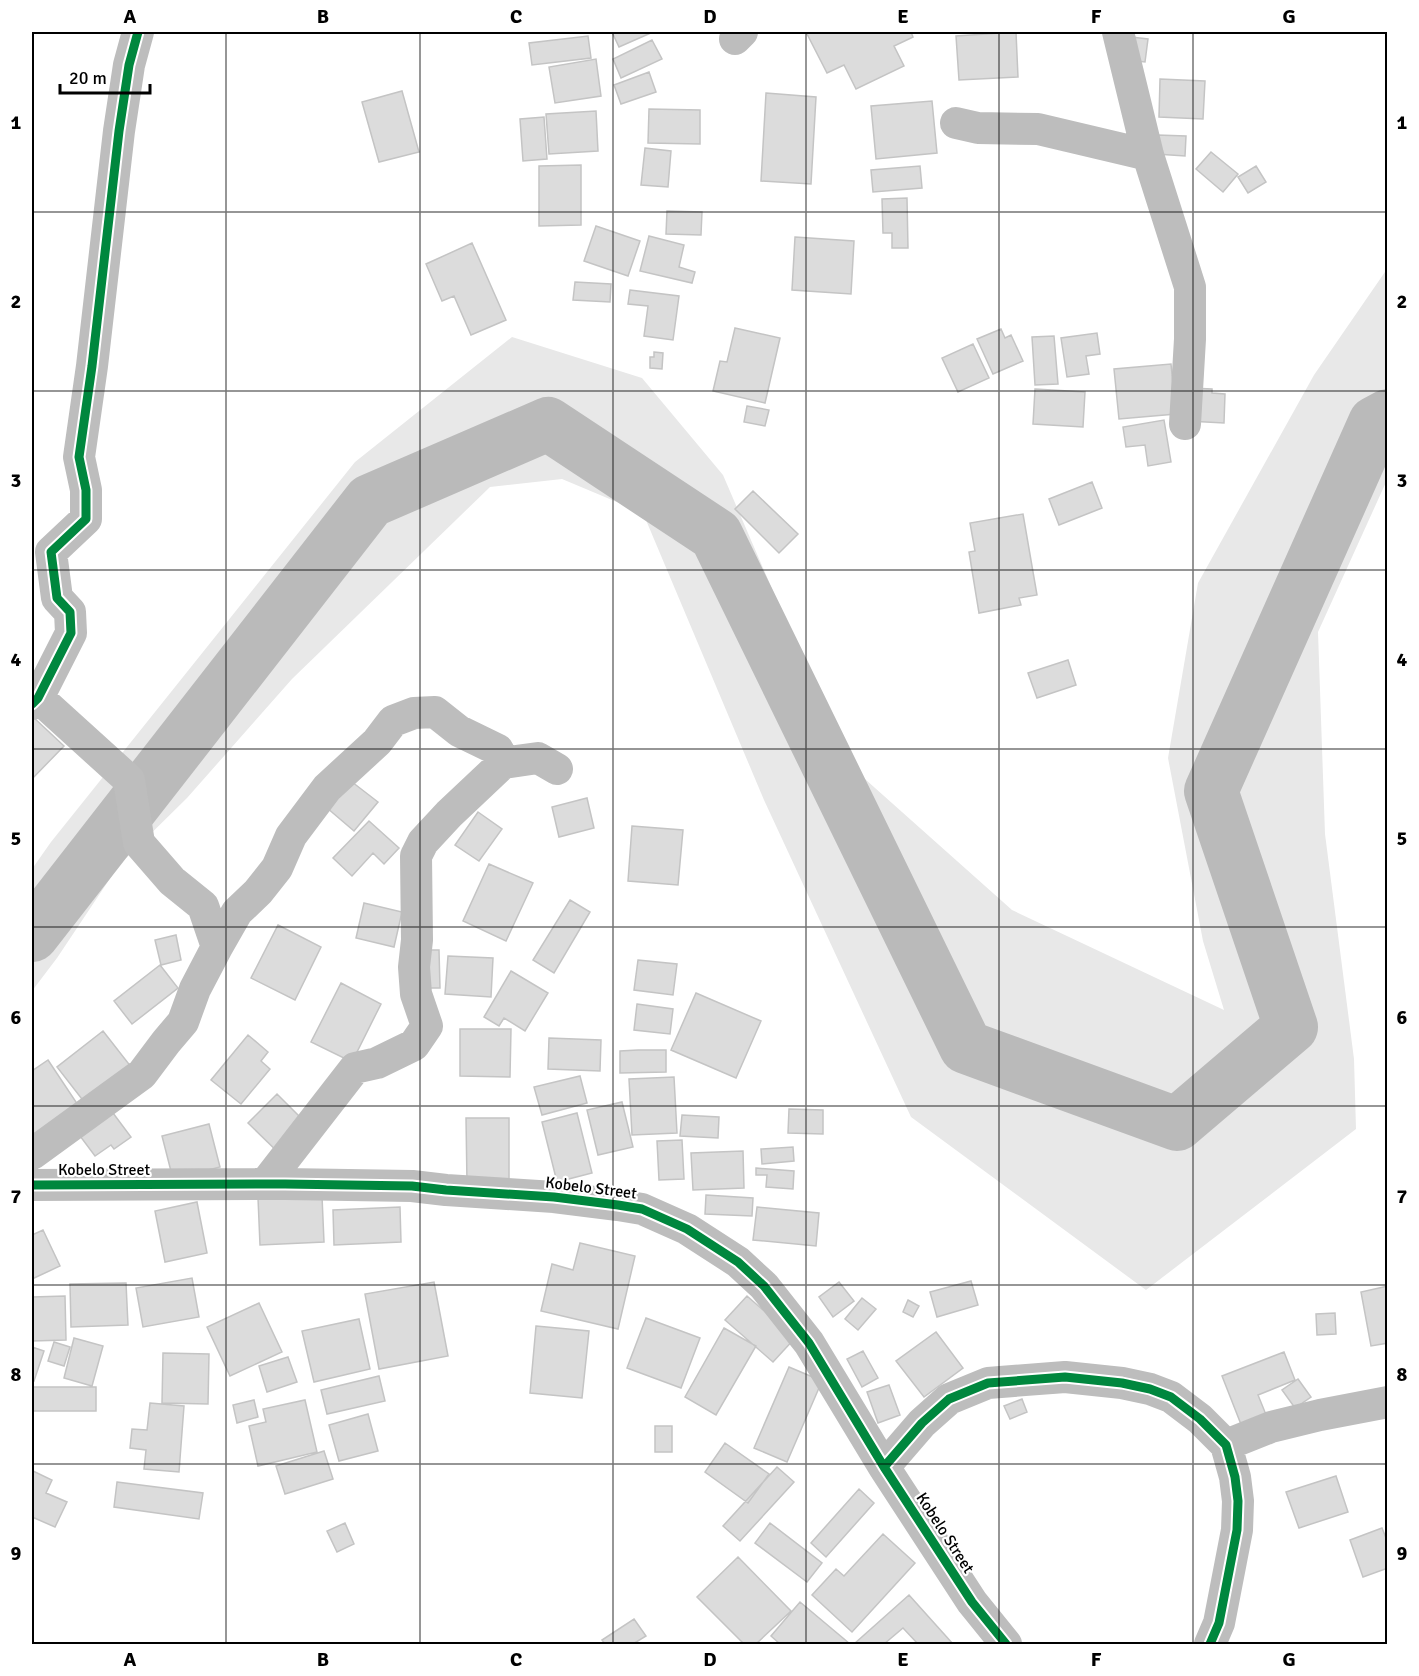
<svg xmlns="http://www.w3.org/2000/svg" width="1419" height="1676" viewBox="0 0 1419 1676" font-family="Signika,sans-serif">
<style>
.green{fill:#e8e8e8}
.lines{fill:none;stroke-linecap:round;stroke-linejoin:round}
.river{stroke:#bababa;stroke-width:54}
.building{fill:#dcdcdc;stroke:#c4c4c4;stroke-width:1.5}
.minor{stroke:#bdbdbd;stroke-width:32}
.cycleway-casing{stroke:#fff;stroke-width:13}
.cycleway{stroke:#00873e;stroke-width:9}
.grid{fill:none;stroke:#000;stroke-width:1.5;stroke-opacity:0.55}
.labels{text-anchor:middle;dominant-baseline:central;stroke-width:4.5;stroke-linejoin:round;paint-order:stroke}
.street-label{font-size:16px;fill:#000;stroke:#fff}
.neatline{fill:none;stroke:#000;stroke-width:2}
.grid-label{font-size:20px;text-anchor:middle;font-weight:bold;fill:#000}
</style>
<rect width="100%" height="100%" fill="#fff"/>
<path class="green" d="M1387,269V480L1318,632L1325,834L1354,1059L1356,1129L1146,1290L911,1117L764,800L643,513L562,479L490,487L292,679L187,798L119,865L57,958L32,991V869L51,842L355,462L512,337L642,378L723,475L847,763L1012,910L1224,1010L1203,941L1168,758L1198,583L1314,375Z"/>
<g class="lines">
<path class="river" d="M32,935L370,501L548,424L716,535L966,1047L1177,1124L1291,1027L1211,791L1375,423L1388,416"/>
</g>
<path class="building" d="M612,32H653L619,47Z
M806,32H911L913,37L894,46L904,66L856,89L844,65L827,73Z
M1016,32L1018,77L959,80L956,36Z
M588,36L591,58L532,65L529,43Z
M1131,37L1148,39L1145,62L1128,60Z
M652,40L662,59L621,78L613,59Z
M596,59L601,96L555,103L549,67Z
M649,72L656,92L621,104L614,85Z
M1160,79L1205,81L1203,119L1159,117Z
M402,91L419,152L379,162L362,102Z
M766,93L816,97L811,184L761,181Z
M932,101L937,153L876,159L871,106Z
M649,109L700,110V144L648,143Z
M596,111L598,151L549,154L546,114Z
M544,117L547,159L523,161L520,119Z
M1157,135L1186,136L1185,156L1156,154Z
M645,148L671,151L668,187L641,185Z
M1211,152L1238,174L1223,192L1196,169Z
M581,165V225L539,226V166Z
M920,166L922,188L873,192L871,170Z
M1256,166L1266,182L1248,193L1238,177Z
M907,198L908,248H892V233H883L882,199Z
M667,211L702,212L701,235L666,234Z
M596,226L640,241L628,276L584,261Z
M649,236L684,245L679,267L695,272L692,283L640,271Z
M795,237L854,241L851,294L792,290Z
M472,243L506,320L471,335L454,296L442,301L426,264Z
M575,282L611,284L610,302L573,300Z
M630,290L679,296L673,340L644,336L648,306L628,304Z
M735,328L780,338L765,403L713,391L720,361L727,362Z
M1001,329L1005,338L1011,335L1023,361L993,374L977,339Z
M1097,333L1100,354L1086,356L1089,374L1067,377L1061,338Z
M1054,336L1058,384L1035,385L1032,337Z
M973,344L989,378L958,392L942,358Z
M654,352L663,353L662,369L650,368V357H654Z
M1171,364L1176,414L1119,419L1114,369Z
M1189,388L1212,389V393L1225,394L1224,423L1188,421Z
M1035,389L1085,392L1083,427L1033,424Z
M747,406L769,410L765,426L744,422Z
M1164,420L1171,462L1148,466L1145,445L1126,447L1123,427Z
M1092,482L1102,508L1059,525L1049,499Z
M753,491L798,534L779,553L735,509Z
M1023,514L1037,595L1019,598L1021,605L979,613L969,552L975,551L970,523Z
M1068,660L1076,685L1037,698L1028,673Z
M32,716L64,746L32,779Z
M343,775L378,802L354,831L320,802Z
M587,798L594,828L559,837L552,807Z
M478,812L502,829L479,861L455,845Z
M369,821L399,848L384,864L373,853L352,876L333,858Z
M632,826L683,830L678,885L628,881Z
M489,864L533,883L506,941L463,921Z
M570,900L590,912L554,973L533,960Z
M364,903L402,912L394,947L356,938Z
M278,925L321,947L295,1000L251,978Z
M176,935L181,960L161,965L155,940Z
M421,950H439L440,988H422Z
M448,956L493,958L491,997L445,994Z
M638,960L677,964L673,995L634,990Z
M160,965L178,988L132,1024L114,1001Z
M511,971L548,993L525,1031L504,1018L499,1026L484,1017Z
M341,983L381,1004L352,1062L311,1042Z
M696,993L761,1021L736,1078L671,1050Z
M637,1004L673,1009L670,1034L634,1030Z
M460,1029H511L510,1077L460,1076Z
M103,1031L132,1068L85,1103L57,1067Z
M248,1035L268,1052L261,1061L270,1069L241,1104L211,1080Z
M549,1038L601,1040L600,1071L548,1069Z
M638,1050H666V1072L620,1073V1051Z
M48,1060L78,1105L32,1136V1071Z
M580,1076L587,1103L542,1115L534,1087Z
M674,1077L677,1133L632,1135L629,1079Z
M277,1094L313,1130L285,1159L248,1123Z
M622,1102L633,1147L598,1155L587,1110Z
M789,1109L823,1110V1134L788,1133Z
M113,1113L131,1137L114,1149L111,1145L95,1156L80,1136Z
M577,1113L592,1173L557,1182L542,1122Z
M682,1115L719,1117L718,1138L680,1136Z
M466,1118H509V1183L467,1184Z
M209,1124L220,1167L173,1179L162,1136Z
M682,1140L684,1179L659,1180L657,1141Z
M793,1147L794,1161L762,1164L761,1149Z
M743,1151L744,1188L693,1190L691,1153Z
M756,1168L794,1171L793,1189L766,1187L767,1175H756Z
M706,1195L753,1198L752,1216L705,1214Z
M322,1196L324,1242L260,1245L258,1198Z
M197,1202L207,1253L165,1262L155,1211Z
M400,1207L401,1242L334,1245L333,1210Z
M757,1207L819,1213L816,1246L753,1240Z
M43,1230L60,1266L32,1279V1235Z
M580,1243L635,1256L618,1329L541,1311L552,1264L573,1270Z
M192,1278L199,1317L143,1327L136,1288Z
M971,1281L978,1305L937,1317L930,1292Z
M434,1282L448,1356L379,1369L365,1294Z
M839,1282L854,1301L833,1317L819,1297Z
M126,1283L128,1325L71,1327L70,1284Z
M1388,1286V1343L1371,1346L1361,1292Z
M65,1296L66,1340L32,1341V1297Z
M747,1296L795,1338L773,1362L725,1320Z
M862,1298L876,1309L858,1330L845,1319Z
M908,1300L919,1306L913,1317L903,1312Z
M259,1303L282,1352L230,1376L207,1327Z
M1335,1313L1336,1334L1317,1335L1316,1314Z
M646,1318L700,1338L681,1388L627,1368Z
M359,1319L370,1369L314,1382L302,1331Z
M536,1326L589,1331L582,1398L530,1393Z
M724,1328L756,1346L716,1415L685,1397Z
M936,1332L963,1368L924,1397L896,1361Z
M74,1338L103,1346L92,1386L64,1378Z
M54,1342L70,1347L64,1366L48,1361Z
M32,1347L44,1351L34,1381L32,1380Z
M863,1351L878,1378L862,1387L847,1359Z
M1284,1352L1295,1380L1258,1395L1269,1422L1244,1432L1222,1376Z
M163,1353L209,1354L208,1404L162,1403Z
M288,1357L297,1382L267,1392L259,1366Z
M789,1367L822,1381L787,1462L754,1448Z
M379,1376L385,1401L327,1414L321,1390Z
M1298,1379L1311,1397L1295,1408L1282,1390Z
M889,1385L900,1415L878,1423L867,1392Z
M32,1387H96V1411H32Z
M1022,1399L1027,1412L1010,1419L1004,1406Z
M254,1400L258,1417L237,1423L233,1405Z
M305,1400L317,1452L258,1466L249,1426L266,1422L263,1409Z
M150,1403L184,1406L179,1472L144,1469L146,1450L130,1448L132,1429L147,1430Z
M368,1414L378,1451L339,1461L329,1425Z
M655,1426H672V1452H655Z
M725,1443L769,1474L748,1503L705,1472Z
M324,1451L333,1479L285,1494L276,1466Z
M777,1467L794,1482L740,1541L723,1526Z
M33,1471L52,1480L46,1493L67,1502L55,1527L32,1517Z
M1336,1476L1348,1512L1299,1528L1286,1492Z
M117,1482L203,1493L199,1519L114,1507Z
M859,1489L874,1503L826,1557L811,1543Z
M345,1523L354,1544L337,1552L327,1531Z
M770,1523L822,1563L807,1582L755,1543Z
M1382,1528L1388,1543V1568L1363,1577L1350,1540Z
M883,1534L915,1563L852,1632L812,1595L836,1569L844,1576Z
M738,1557L791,1611L756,1644H744L697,1597Z
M909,1595L953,1644H918L903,1628L884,1644H854Z
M800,1602L850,1644H780L771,1636Z
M634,1619L646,1636L633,1644H605L602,1640Z"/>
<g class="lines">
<path class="minor" d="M1118,32L1148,155L1190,287V339L1185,424
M735,39L742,32
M956,123L978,128L1038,129L1148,155
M32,692L129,780L139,843L172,881L203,906L217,947L195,989L183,1022L166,1042L142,1074L32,1154
M32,704L38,698L71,633L70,612L57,598L51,552L86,519V490L79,457L92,366L119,131L129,65L138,32
M217,947L237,912L258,892L277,868L291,836L327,788L377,742L393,721L414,713L435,712L459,731L498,750L503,763
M265,1184L355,1068L377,1063L414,1045L427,1026L416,994L414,967L417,940L416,856L423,842L449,814L503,763L538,758L557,769
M32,1185L285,1184L412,1186L446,1190L554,1197L618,1205L642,1209L687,1229L738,1262L764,1286L809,1343L884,1467L972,1602L1006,1644
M1226,1445L1271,1427L1320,1415L1388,1402
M884,1467L922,1423L949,1399L988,1383L1065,1377L1122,1383L1150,1389L1171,1397L1200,1419L1226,1445L1235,1477L1238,1501L1237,1530L1219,1623L1210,1644"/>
<defs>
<path id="cycleway" d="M32,704L38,698L71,633L70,612L57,598L51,552L86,519V490L79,457L92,366L119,131L129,65L138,32
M32,1185L285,1184L412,1186L446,1190L554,1197L618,1205L642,1209L687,1229L738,1262L764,1286L809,1343L884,1467L972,1602L1006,1644
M884,1467L922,1423L949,1399L988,1383L1065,1377L1122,1383L1150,1389L1171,1397L1200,1419L1226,1445L1235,1477L1238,1501L1237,1530L1219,1623L1210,1644"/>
</defs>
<use href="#cycleway" class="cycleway-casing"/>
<use href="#cycleway" class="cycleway"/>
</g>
<path class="grid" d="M226,32V1644M420,32V1644M613,32V1644M806,32V1644M999,32V1644M1193,32V1644M32,212H1388M32,391H1388M32,570H1388M32,749H1388M32,927H1388M32,1106H1388M32,1285H1388M32,1464H1388"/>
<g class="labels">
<g class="street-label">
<text x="104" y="1170">Kobelo Street</text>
<text transform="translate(591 1188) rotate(7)">Kobelo Street</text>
<text transform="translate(945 1533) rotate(57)">Kobelo Street</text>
</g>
</g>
<rect width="1419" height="1676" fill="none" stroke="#ffffff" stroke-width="66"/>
<path d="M60 84v9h90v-9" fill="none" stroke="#000000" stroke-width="3"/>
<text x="69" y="84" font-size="18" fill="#000000" stroke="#ffffff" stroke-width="4.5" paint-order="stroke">20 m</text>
<rect x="33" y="33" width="1353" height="1610" class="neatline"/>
<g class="grid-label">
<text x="130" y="23">A</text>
<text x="323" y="23">B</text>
<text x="516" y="23">C</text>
<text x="710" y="23">D</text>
<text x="903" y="23">E</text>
<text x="1096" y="23">F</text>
<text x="1289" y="23">G</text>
<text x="16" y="129">1</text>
<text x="1402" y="129">1</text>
<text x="16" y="308">2</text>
<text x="1402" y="308">2</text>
<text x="16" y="487">3</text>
<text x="1402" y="487">3</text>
<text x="16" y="666">4</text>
<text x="1402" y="666">4</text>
<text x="16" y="845">5</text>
<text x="1402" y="845">5</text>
<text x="16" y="1024">6</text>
<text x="1402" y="1024">6</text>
<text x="16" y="1203">7</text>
<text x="1402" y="1203">7</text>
<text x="16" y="1381">8</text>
<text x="1402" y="1381">8</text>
<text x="16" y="1560">9</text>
<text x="1402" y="1560">9</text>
<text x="130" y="1666">A</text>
<text x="323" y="1666">B</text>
<text x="516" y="1666">C</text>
<text x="710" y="1666">D</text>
<text x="903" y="1666">E</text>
<text x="1096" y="1666">F</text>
<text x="1289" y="1666">G</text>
</g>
</svg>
